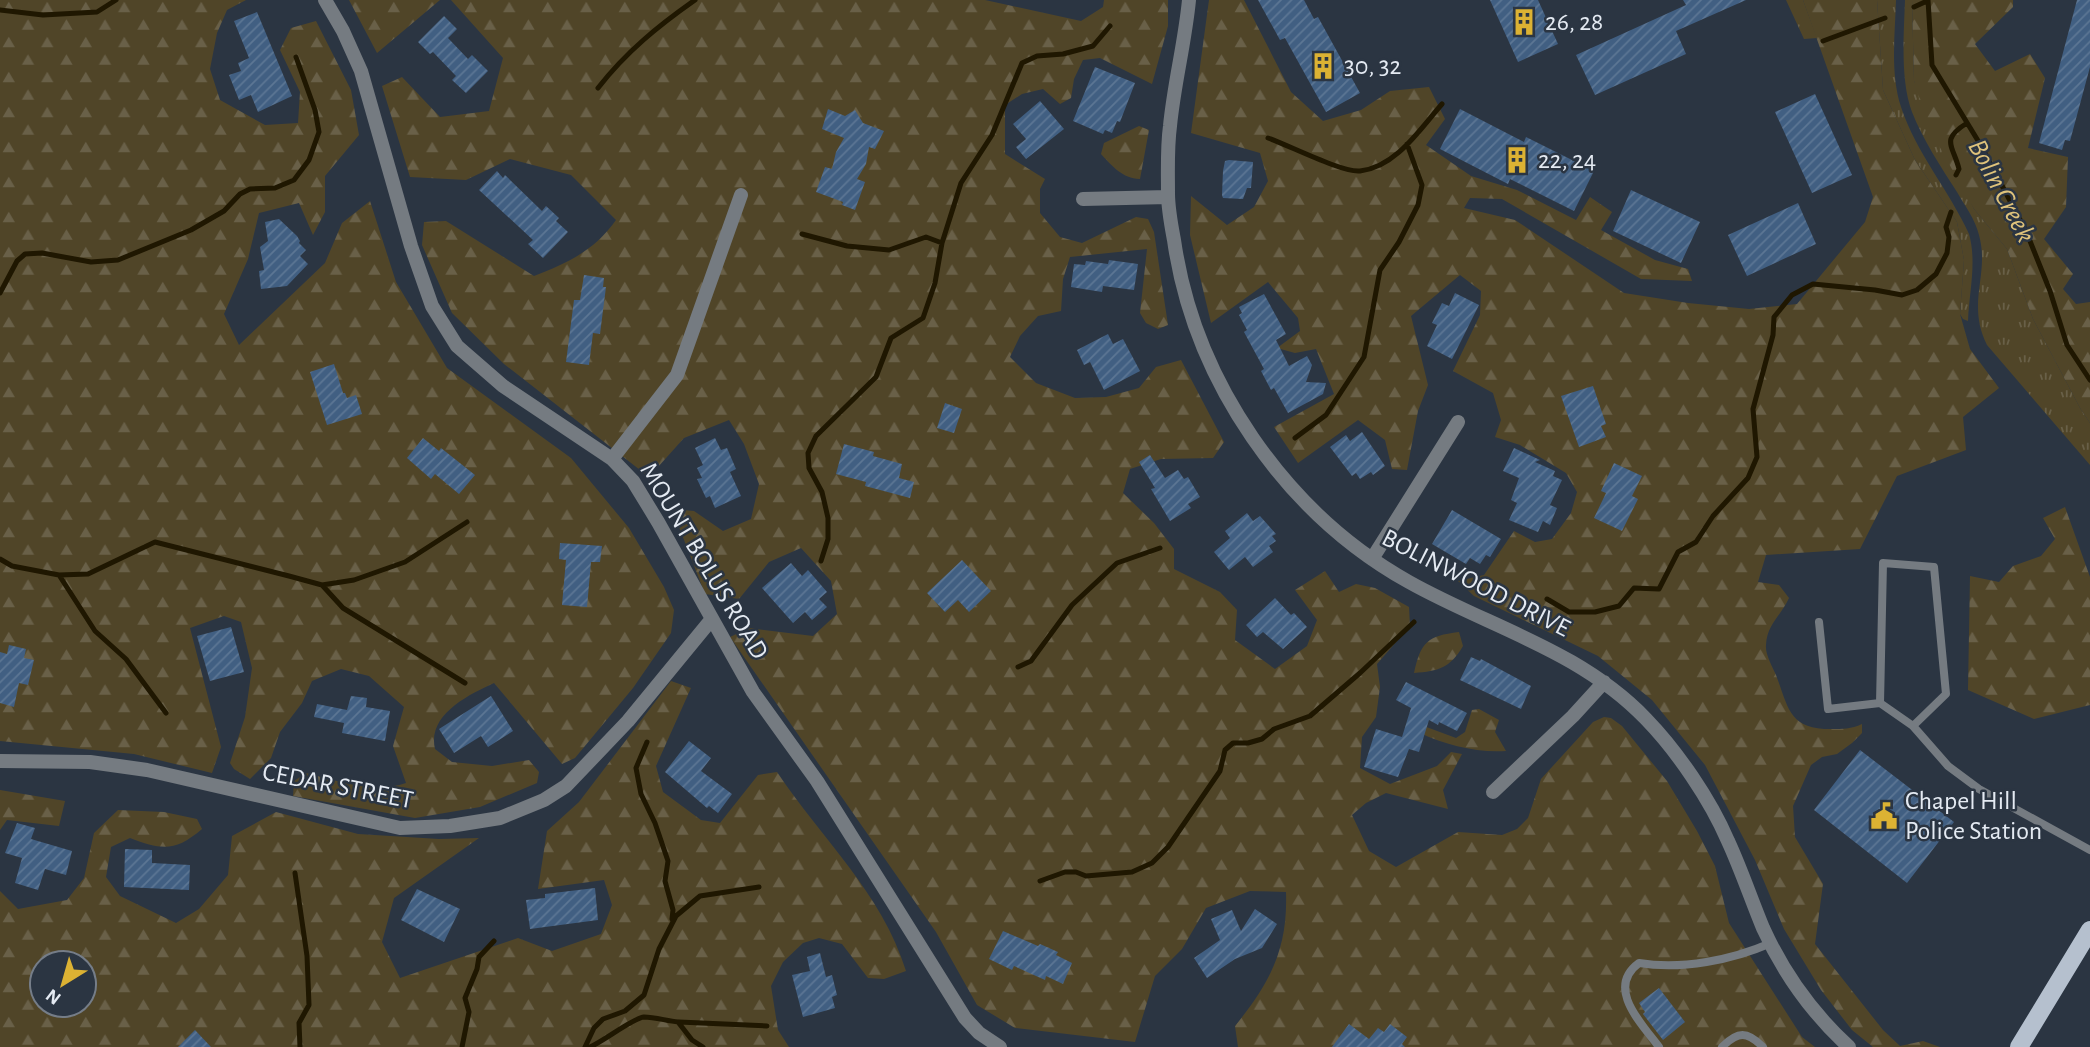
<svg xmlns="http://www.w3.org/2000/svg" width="2090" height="1047" viewBox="0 0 2090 1047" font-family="'Alegreya Sans',sans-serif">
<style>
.grass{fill:url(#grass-tufts)}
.forest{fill:url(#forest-firs);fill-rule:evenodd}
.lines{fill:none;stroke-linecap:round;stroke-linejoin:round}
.stream{stroke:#1f1701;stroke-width:5}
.building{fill:url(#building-hatch)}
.service{stroke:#757b81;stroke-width:8}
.minor{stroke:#757b81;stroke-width:14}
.primary{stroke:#b5c0ce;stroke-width:18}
.labels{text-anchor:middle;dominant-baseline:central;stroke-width:5;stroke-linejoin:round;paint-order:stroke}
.poi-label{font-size:26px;fill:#e4eaf2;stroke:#2b3542;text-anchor:start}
.street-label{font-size:26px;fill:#e4eaf2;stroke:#2b3542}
.water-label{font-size:28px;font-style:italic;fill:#dfc37b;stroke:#2b3542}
</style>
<defs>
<pattern id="grass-tufts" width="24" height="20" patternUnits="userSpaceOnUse" patternTransform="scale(1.75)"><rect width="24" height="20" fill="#504528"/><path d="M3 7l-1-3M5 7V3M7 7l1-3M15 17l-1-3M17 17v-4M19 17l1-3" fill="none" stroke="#696048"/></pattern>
<pattern id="forest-firs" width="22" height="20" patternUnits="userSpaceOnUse" patternTransform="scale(1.75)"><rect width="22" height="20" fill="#504528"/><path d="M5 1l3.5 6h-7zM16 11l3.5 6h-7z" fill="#696048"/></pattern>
<pattern id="building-hatch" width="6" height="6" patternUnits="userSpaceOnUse" patternTransform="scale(1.75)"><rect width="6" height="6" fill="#415f82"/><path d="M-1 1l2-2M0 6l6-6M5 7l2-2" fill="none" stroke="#5c7694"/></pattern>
</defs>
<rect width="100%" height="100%" fill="#2b3542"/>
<path class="grass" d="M1786,0H1803L1817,38L1804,39Z
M1877,0H1896C1895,35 1890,73 1901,107C1916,153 1949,190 1969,234C1977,262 1969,293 1968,321L1963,319L1960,314L1964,260L1957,222L1915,160L1883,90Z
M1905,0H1912L1914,81L1974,209L2007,249L2033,319L2080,408L2090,423V465L1987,345C1966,303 1990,275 1979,235C1975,219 1965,206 1957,192C1941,167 1923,140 1912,112C1900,81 1904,33 1905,0Z"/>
<path class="forest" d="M0,0H246L227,10L217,33L210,69L220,100L265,125L298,123L300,92L280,50L291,28L316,21L351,90L359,135L325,176V212L313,235L299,203L259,213L248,259L224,314L239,345L325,263L342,223L370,201L396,282L447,368L571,458L629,528L664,587L674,610L671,633L633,688L575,758L562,764L494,683C468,695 427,715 435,749L452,762L492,766L529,760L539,772L537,783L480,807L415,818L293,796L294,781L306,773C338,781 374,794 406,783L393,746L404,707L369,676L341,669L312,681L302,703L280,732L271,758L250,779L234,769L230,763L245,717L252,668L241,622L224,616L190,628L221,747L212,773L134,754L0,741Z
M349,0H440L377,53Z
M451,0H985L1081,21L1103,7L1104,0H1168V26L1152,84L1100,58L1083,60L1074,79L1071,98L1060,104L1043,89L1022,94L1005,105V154L1045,179L1040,189V213L1060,237L1082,243L1136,217L1148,219L1154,232L1168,325L1158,329L1146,323L1140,313L1147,249L1070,257L1063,279L1061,311L1038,316L1020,336L1010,357L1036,383L1075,398L1106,397L1139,388L1156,367L1181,360L1224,442L1213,458L1161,459L1130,469L1123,493L1154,523L1174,549V569L1220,592L1237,610L1235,640L1275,669L1307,646L1317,620L1295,590L1325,571L1339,592L1356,584L1375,588L1409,607L1410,626L1377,664L1380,687L1376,717L1362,737L1360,768L1390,784L1437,766L1451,752L1462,754L1443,790L1448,809L1386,793L1366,803L1352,815L1369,851L1396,867L1458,832L1502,835L1517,829L1528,818L1541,779L1593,722L1604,717L1611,718L1622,726L1667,781L1697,831L1715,866L1729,923L1802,1037L1815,1047H1238L1235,1026C1270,983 1288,949 1286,892L1250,891L1206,908L1182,949L1155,976L1135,1042L1015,1028L977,1005L936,932L730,637L749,628L813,636L837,614L831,581L801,548L769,562L739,599L705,594L672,509L694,511L723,531L751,519L759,484L744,444L729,420L684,438L649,477L504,364L452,313L422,245L424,222L446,221L534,276C568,263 595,250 616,220L571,175L510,159L466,180L410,177L382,86L402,77L440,117L489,111L503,58Z
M1209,0H1244L1291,92L1323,121L1361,110L1390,91L1429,87L1445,119L1426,145L1471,176L1517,190L1576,220L1590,197L1612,212L1601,230L1655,260L1688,269L1692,281L1641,279L1502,199L1470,198L1464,208L1515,220L1624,293L1688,303L1749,309L1797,304L1865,222L1873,197L1803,0H1877L1883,90L1915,160L1957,222L1964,260L1960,314L1970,349L1999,388L1963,417L1966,450L1897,476L1860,549L1766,555L1758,582L1779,585L1789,598C1781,616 1767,624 1766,645C1765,654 1772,666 1776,675C1789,709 1789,729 1831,729C1843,729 1851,729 1862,724V733L1852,743L1837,754L1822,757L1811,765L1793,806L1795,837L1823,884L1815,944L1883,1030L1900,1046L1923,1041L1940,1047H1873L1852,1030L1821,990L1784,929L1755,860L1705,765L1652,700L1598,656L1474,596L1458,581L1484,575L1514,531L1535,542L1552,539L1571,513L1577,492L1566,473L1520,445L1495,437L1501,420L1493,393L1453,371L1480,315L1481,291L1460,275L1411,316L1428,385L1418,411L1407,470L1392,469L1385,440L1358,420L1298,463L1274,427L1334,394L1316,349L1295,353L1277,348L1300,331L1298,318L1268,282L1211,323L1190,235L1191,196L1227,225L1254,207L1268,181L1260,153L1191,133Z
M1912,0H2013V7L1975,44L1995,71L2030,54L2045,78L2028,148L2068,157L2066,207L2044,239L2073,274L2063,289L2076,304L2090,302V423L2080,408L2033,319L2007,249L1974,209L1927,124L1914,81Z
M1139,126L1149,130L1140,179C1122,178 1113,167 1101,154L1104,143Z
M2065,507L2090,577V705L2034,719L1968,690L1970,576L1999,582L2013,566L2041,556L2055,539L2043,518Z
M1459,632L1463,646C1450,668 1439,671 1414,673C1421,642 1427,636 1459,632Z
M671,681L691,688L656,766L663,792L701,820L720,823L758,775L777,772C821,838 882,893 906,971L884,979L868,978L842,944L819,938L803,943L783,962L771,986L778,1030L789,1047H0V891L18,909L67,900L84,878L94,833L118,810L164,812L197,819L202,829C175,852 162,850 130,838L111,847L106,877L120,896L176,923L199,909L228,875L232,836L276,812L358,834L439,839L479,838L394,898L382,942L400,978L518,938L552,951L601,934L612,905L604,880L538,889L547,831L579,802ZM42,963H84V1005H42Z
M1479,709L1499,720L1495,732L1506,751C1477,753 1446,745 1420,733L1421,725L1456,738L1465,732L1472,710Z
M0,790L65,801L59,826L7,820L0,830Z"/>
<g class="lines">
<path class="stream" d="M1928,0L1932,65L1980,144L2026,231L2050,291L2067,345L2090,380
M1914,7L1927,1
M0,10L43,15L97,12L116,0
M1823,41L1885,18
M598,88C626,52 658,26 695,0
M1268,138C1288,145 1343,173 1360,171C1396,167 1420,129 1442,104
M1956,175L1959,169C1953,145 1940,140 1967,123
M802,234L847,246L889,250L926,237L942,243
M0,293L17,261L25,254L42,253L91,262L118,260L191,230L224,211L240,194L250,189L275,188L294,180L309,160L319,132L315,110L296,57
M1295,438L1326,415L1364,357L1380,270L1399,242L1418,205L1422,185L1407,144
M0,559L12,566L59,575L95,631L126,659L166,713
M821,561L828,539V518L822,492L809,468L808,453L816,436L876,377L891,338L923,318L935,283L942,243L961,183L992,135L1022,63L1037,56L1063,54L1093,46L1110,26
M59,575L88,574L155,542L289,576L322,585L343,608L465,683
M322,585L354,580L405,562L467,522
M1547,599L1569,612H1595L1619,606L1634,588L1659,589L1678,552L1696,542L1713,516L1748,478L1757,457L1753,409L1773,335L1774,317L1779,311L1792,295L1813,284L1875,290L1902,295L1917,290L1936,274L1947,253L1949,237L1946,227L1951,212
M1018,667L1031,661L1072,605L1117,563L1160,548
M647,742L636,768L641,794L655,823L668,861L665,881L673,910L672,919
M295,873L307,956L309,1005L299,1023L300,1047
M1040,881L1065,872H1076L1086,876L1132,872L1152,863L1168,847L1220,771L1225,750L1233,743H1248L1262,739L1274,729L1310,716L1360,673L1414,622
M679,1022L767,1026
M462,1047L469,1012L465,998L477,969L479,957L494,941
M585,1047L594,1028L603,1019L625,1011L644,995L659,949L676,916L700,896L759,887
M590,1047C604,1041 633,1018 644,1017C655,1017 667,1021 678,1022L692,1040L703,1047"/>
</g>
<path class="building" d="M1258,0H1304L1314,19L1318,17L1360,93L1326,112L1285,38L1280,40Z
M1490,0H1538L1558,44L1518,62Z
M1683,0H1746L1676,31L1686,54L1595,95L1576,55L1686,5Z
M2077,0H2090V67L2070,141L2065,140L2062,150L2039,143Z
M257,12L292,96L258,112L251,95L239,100L229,75L241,71L238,63L249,58L234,21Z
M444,16L457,29L448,38L468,59L472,55L488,71L466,93L452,80L456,76L433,52L430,54L418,42Z
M1095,67L1135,83L1120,122L1117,121L1112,133L1105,130L1103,134L1073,121Z
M1815,94L1852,175L1812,193L1775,112Z
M1040,101L1064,129L1026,159L1016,147L1026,139L1013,124Z
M828,109L845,116L855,110L863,123L884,131L875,149L869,147L866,164L857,179L865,182L855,210L842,205L843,202L816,192L825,167L832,169L836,152L844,138L822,129Z
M1460,109L1524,142L1526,137L1594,171L1574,211L1510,179L1508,184L1440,149Z
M1229,160L1253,162L1251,188H1247L1243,199L1223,198L1222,195L1223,171L1225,161Z
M497,171L503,178L505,175L542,211L546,206L559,218L556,221L568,232L543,258L528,244L533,240L479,190Z
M1631,190L1700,222L1681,263L1613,231Z
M1798,203L1816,244L1747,276L1728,235Z
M279,219L297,236L300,241L299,243L306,250L300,256L308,264L287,286L261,289L259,271L264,270L260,247L268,241L265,222Z
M1109,260L1138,264L1134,290L1103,286L1102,292L1071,287L1074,264L1085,265L1086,261L1108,264Z
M584,275L604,278L603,287H606L600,334L593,333L589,365L566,362L574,300H580Z
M1455,293L1479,305L1452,359L1427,346L1437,325L1432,323L1442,303L1449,306Z
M1264,294L1286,334L1276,340L1289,366L1307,356L1312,365L1306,382L1326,383L1323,394L1288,413L1274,388L1271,390L1261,371L1264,369L1244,332L1247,330L1239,315L1242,313L1239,307Z
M1108,334L1113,344L1123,339L1140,371L1104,390L1090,362L1084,365L1077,350Z
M334,364L343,393H345L347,398L356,395L362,414L327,425L310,372Z
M1593,386L1606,424L1601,426L1606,437L1579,447L1561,396Z
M945,403L962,409L954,433L937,428Z
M1362,432L1385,466L1373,475L1371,472L1360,479L1356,473L1352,476L1330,447L1346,435L1350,441Z
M423,438L439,451L441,448L475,475L459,494L435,474L431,479L407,458Z
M715,438L721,450L727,448L736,469L730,472L741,496L715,508L710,496L706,498L697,479L702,478L697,468L703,465L695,448Z
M844,444L874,452L873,456L902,464L899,478L914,482L910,498L865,486L866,482L836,474Z
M1514,448L1540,460L1535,462L1555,471L1553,476L1562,480L1550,505L1557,508L1550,525L1543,521L1538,532L1509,520L1517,503L1511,500L1519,478L1503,471Z
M1150,455L1165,478L1178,470L1184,479L1188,477L1200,497L1188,504L1191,508L1170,521L1151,489L1155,488L1139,462Z
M1614,463L1642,476L1632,496L1638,499L1622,531L1594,518L1606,493L1601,491Z
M1452,510L1501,539L1490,557L1486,555L1480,564L1470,558L1466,564L1432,544Z
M1247,513L1253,521L1260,516L1276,534L1272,536L1276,541L1269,546L1273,552L1253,567L1245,557L1229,570L1214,552L1230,538L1225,531Z
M560,543L602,546L600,562H591L587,607L562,605L566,560L559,559Z
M962,560L991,591L969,612L958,600L945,612L927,593Z
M791,563L802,576L808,570L827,592L819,599L827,607L812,620L805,612L793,623L762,588Z
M1275,598L1291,615L1294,613L1307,627L1283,649L1263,632L1257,637L1246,625Z
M231,627L244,672L210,681L197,636Z
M9,645L26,649L24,658L34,660L28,685L19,683L14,707L0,703V652L7,654Z
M1471,657L1480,661L1481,659L1531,686L1521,709L1460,680Z
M1406,682L1467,713L1457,731L1439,722L1438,725L1429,720L1419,752L1409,749L1398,777L1364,767L1376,729L1402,737L1411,708L1396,700Z
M351,696L367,698L366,707L390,711L385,741L342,733L344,723L314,717L317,704L347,710Z
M491,696L513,731L488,747L481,736L454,753L439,729Z
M689,741L711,758L701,771L732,794L718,813L709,806L707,808L665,772Z
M1860,750L1954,822L1907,883L1814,810Z
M17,823L35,828L31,839L72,851L66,875L45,869L38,890L15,883L22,858L5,853Z
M125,849L152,850V863L190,865L189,890L124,887Z
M595,888L598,920L530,929L526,900L545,898V894Z
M417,889L460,909L444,942L401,920Z
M1255,909L1277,924L1262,948L1235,959L1207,978L1194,958L1220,940L1211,919L1232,910L1241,931Z
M1003,931L1038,946L1040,944L1058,952L1056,955L1072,963L1063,984L1046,976L1045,980L1014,966L1012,970L989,959Z
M820,953L826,977L832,975L837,995L832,997L835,1008L803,1017L792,975L810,971L807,957Z
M1659,988L1685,1022L1663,1040L1643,1014L1645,1012L1639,1003Z
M1349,1024L1369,1039L1378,1028L1384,1032L1390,1024L1407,1037L1402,1044L1405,1047H1332Z
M195,1030L211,1047H178Z"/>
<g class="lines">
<path class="service" d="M1819,622L1828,709L1880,703L1883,563L1934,567L1946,694L1913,726
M1880,703L1913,726L1948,766L1979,789L2090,850
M1659,1047C1642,1024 1605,988 1639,963C1682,970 1732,960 1771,943
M1722,1047C1738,1031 1747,1031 1763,1047"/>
<path class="minor" d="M325,0L343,31L361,71L411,246L432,306L457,346L503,386L612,459L633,481L658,522L753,692L817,781L965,1018L979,1033L1000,1047
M1189,0C1185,42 1174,84 1170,126C1167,148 1168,171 1168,193C1168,209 1171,224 1174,240C1194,380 1285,513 1409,582C1489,627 1580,650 1646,719C1677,751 1710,799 1728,841C1741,869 1751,899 1763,928C1783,972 1813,1014 1849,1047
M1083,199L1168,197
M612,459L677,375L741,195
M1372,559L1458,422
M0,761L90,762L147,770L400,828L450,826L500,818L544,800L566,786L628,721L711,620
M1493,792L1573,716L1604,682"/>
<path class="primary" d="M2019,1047L2090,930"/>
</g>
<defs>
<symbol id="building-bare" viewBox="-9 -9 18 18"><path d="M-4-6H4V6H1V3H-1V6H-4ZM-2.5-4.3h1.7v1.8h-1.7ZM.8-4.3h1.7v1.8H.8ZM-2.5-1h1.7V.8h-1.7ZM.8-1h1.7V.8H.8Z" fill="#dcb233" stroke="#2b3542" stroke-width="2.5" paint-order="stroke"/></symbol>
<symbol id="civic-bare" viewBox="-9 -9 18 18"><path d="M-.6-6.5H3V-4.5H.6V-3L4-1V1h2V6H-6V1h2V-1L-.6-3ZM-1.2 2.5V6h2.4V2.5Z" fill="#dcb233" stroke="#2b3542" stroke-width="2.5" paint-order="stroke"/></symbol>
</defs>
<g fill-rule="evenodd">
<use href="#building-bare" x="1505" y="3" width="38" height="38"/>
<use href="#building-bare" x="1304" y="47" width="38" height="38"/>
<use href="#building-bare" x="1498" y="141" width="38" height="38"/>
<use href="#civic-bare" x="1865" y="797" width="38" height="38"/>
</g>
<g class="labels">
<g class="poi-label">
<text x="1545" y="22">26, 28</text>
<text x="1344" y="66">30, 32</text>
<text x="1538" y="160">22, 24</text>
<text x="1905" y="801">Chapel Hill<tspan x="1905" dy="30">Police Station</tspan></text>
</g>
<g class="street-label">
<text transform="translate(704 561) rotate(59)">MOUNT BOLUS ROAD</text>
<text transform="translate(1476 583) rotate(27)">BOLINWOOD DRIVE</text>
<text transform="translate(338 786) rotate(11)">CEDAR STREET</text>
</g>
<g class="water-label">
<text transform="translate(2001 191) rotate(62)">Bolin Creek</text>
</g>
</g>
<g transform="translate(63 984) rotate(217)"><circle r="33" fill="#2b3542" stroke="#757d88" stroke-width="2"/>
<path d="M0-5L12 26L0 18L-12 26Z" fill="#dcb233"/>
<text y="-10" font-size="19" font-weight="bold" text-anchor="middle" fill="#e4eaf2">N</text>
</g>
</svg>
